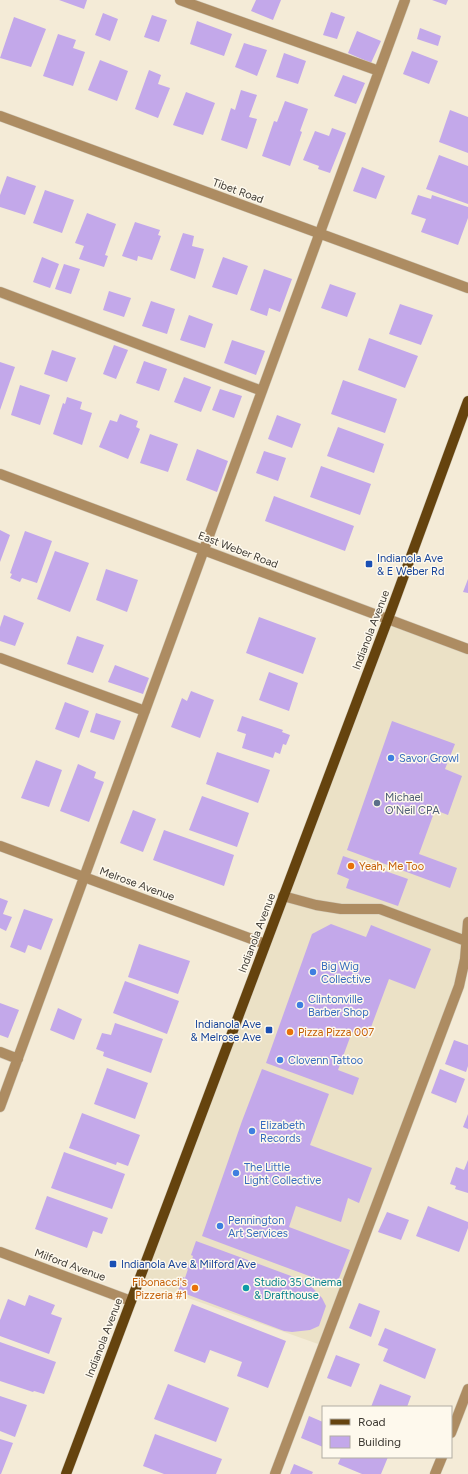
<svg xmlns="http://www.w3.org/2000/svg" width="468" height="1474" viewBox="0 0 468 1474" font-family="Figtree,sans-serif">
<style>
.built{fill:#ebe1c6}
.building{fill:#c3a8ea}
.lines{fill:none;stroke-linecap:round;stroke-linejoin:round}
.minor-casing{stroke:#d0c8b6;stroke-width:11}
.major-casing{stroke:#d0c8b6;stroke-width:11}
.minor{stroke:#ad8c62;stroke-width:10}
.major{stroke:#65430e;stroke-width:10}
.transit-dot{fill:#1a4fb4;stroke:#fef9ed;stroke-width:1.5}
.shop-dot{fill:#3f7fe0;stroke:#fef9ed;stroke-width:1.5}
.service-dot{fill:#5c6f8a;stroke:#fef9ed;stroke-width:1.5}
.food-dot{fill:#e8710a;stroke:#fef9ed;stroke-width:1.5}
.culture-dot{fill:#0f9aa8;stroke:#fef9ed;stroke-width:1.5}
.labels{text-anchor:middle;dominant-baseline:central;stroke-width:3;stroke-linejoin:round;paint-order:stroke}
.street-label{font-size:11px;fill:#3e3a33;stroke:#fef9ed}
.transit-label{font-size:11px;fill:#164399;stroke:#fef9ed;text-anchor:start}
.shop-label{font-size:11px;fill:#366cbe;stroke:#fef9ed;text-anchor:start}
.service-label{font-size:11px;fill:#4e5e75;stroke:#fef9ed;text-anchor:start}
.food-label{font-size:11px;fill:#c56008;stroke:#fef9ed;text-anchor:start}
.culture-label{font-size:11px;fill:#0d838f;stroke:#fef9ed;text-anchor:start}
</style>
<rect width="100%" height="100%" fill="#f4ebd7"/>
<path class="built" d="M388,619L468,649V922L465,959L321,1345L140,1281Z"/>
<path class="building" d="M59,0H87L84,9Z
M256,0H281L273,20L251,11Z
M432,0H448L446,5Z
M331,12L345,17L337,39L323,35Z
M103,13L118,19L110,41L95,35Z
M152,15L167,20L159,42L144,37Z
M14,17L46,29L31,67L0,58Z
M197,21L232,34L224,56L190,44Z
M420,28L441,36L438,46L417,39Z
M357,31L381,41L371,63L348,53Z
M58,34L76,40L73,48L85,52L73,86L43,76Z
M244,43L267,50L257,76L235,67Z
M412,51L438,61L429,84L403,74Z
M284,53L306,61L298,84L276,77Z
M100,60L128,71L117,101L88,90Z
M149,70L161,75L158,84L170,88L158,118L135,109Z
M343,75L365,83L356,104L334,96Z
M241,90L257,95L249,117L257,119L247,149L221,140L231,108L235,110Z
M186,92L215,103L203,135L173,125Z
M285,101L308,109L300,131L302,132L290,166L262,156L274,121L277,122Z
M450,110L468,117V153L439,142Z
M332,128L346,133L330,173L318,169L319,166L303,160L315,131L329,136Z
M439,155L468,166V204L426,189Z
M362,167L385,176L376,199L353,191Z
M7,176L36,186L25,215L0,207V195Z
M45,190L74,200L62,233L33,223Z
M418,195L431,199L432,195L468,207V218L458,245L421,232L426,219L411,214Z
M87,213L116,224L105,255L108,256L104,267L79,259L84,246L75,243Z
M135,222L160,230L158,235L161,236L152,260L138,256L137,261L122,256Z
M183,233L194,236L192,246L204,249L195,279L170,270Z
M42,257L59,264L50,288L33,282Z
M223,257L248,266L237,295L212,287Z
M64,264L80,269L71,294L55,289Z
M264,269L292,279L280,312L269,308L267,316L250,310Z
M330,284L356,293L347,317L321,308Z
M109,291L131,298L124,317L103,310Z
M151,301L175,309L167,334L142,326Z
M400,304L433,315L421,345L389,334Z
M189,315L213,324L205,348L180,340Z
M369,338L418,356L405,388L358,370Z
M232,340L265,351L256,375L224,363Z
M114,345L128,350L116,379L103,374Z
M52,350L76,358L67,382L44,374Z
M144,361L167,369L159,391L136,383Z
M0,362L15,367L0,410Z
M184,377L211,387L201,412L174,402Z
M343,380L397,399L385,433L331,414Z
M20,385L50,395L40,425L11,415Z
M220,389L242,396L234,418L212,410Z
M67,397L82,402L80,409L92,413L82,445L53,434L63,403L65,404Z
M120,414L138,421L136,427L140,429L128,459L99,447L110,420L117,422Z
M277,415L301,424L292,448L268,439Z
M338,427L384,444L374,473L327,456Z
M150,434L178,444L168,472L140,463Z
M197,449L228,461L217,492L186,480Z
M264,451L286,458L278,481L256,473Z
M321,466L371,484L360,515L310,497Z
M274,496L354,526L345,551L265,521Z
M0,530L10,535L0,562Z
M25,531L52,541L37,583L22,578L20,582L10,578L12,574L10,573Z
M55,551L89,563L70,612L37,599Z
M106,569L138,580L127,612L96,600Z
M468,579V593L463,592Z
M4,615L24,623L15,646L0,641V627Z
M259,617L316,638L303,674L246,653Z
M77,636L104,645L93,673L67,664Z
M115,665L149,678L143,694L108,682Z
M269,672L298,683L289,711L259,700Z
M191,691L214,700L200,738L171,727L182,698L187,701Z
M65,702L89,711L79,738L55,729Z
M96,713L121,721L114,740L90,732Z
M242,716L283,730L282,732L290,735L286,745L283,744L280,754L275,752L273,758L242,748L246,734L237,731Z
M392,721L455,744L445,769L462,776L448,815L435,810L419,854L457,868L450,888L347,850Z
M217,752L270,770L258,803L206,784Z
M36,760L62,770L49,807L21,798Z
M78,764L96,772L94,778L104,782L89,822L60,811Z
M202,796L249,813L237,847L189,830Z
M133,810L156,819L143,852L120,843Z
M164,830L234,855L224,886L153,860Z
M343,856L408,879L398,906L346,888L349,879L337,874Z
M0,898L8,901L3,914L12,917L6,931L0,928Z
M24,909L53,919L41,950L28,945L25,953L10,947Z
M331,924L366,937L371,925L431,949L415,989L389,979L367,1038L352,1032L338,1070L359,1078L353,1095L266,1063L312,934Z
M139,944L190,961L178,994L128,977Z
M125,981L179,1001L167,1034L113,1013Z
M0,1003L19,1010L8,1038L0,1035Z
M58,1008L82,1019L74,1040L50,1030Z
M115,1023L163,1039L151,1073L103,1056L104,1052L96,1049L102,1033L111,1035Z
M454,1040L468,1045V1066L466,1072L445,1064Z
M107,1068L148,1083L135,1119L94,1104Z
M262,1069L329,1094L310,1145L372,1168L359,1203L348,1198L341,1222L296,1206L289,1227L350,1250L336,1286L202,1236L242,1121Z
M440,1069L465,1079L456,1103L431,1093Z
M82,1113L140,1135L128,1166L117,1162L116,1165L69,1148Z
M468,1114V1129L463,1127Z
M64,1152L125,1174L112,1209L51,1188Z
M468,1160V1193L455,1189L456,1186L450,1184L456,1167L464,1170Z
M47,1196L108,1218L102,1234L93,1231L87,1248L35,1229Z
M428,1206L468,1222V1228L459,1252L416,1236Z
M387,1212L409,1220L401,1240L378,1232Z
M196,1241L302,1280L310,1285L322,1298L326,1306L319,1326L310,1330L292,1332L284,1331L178,1291L183,1277L185,1278L188,1269L183,1267L185,1263L190,1265L193,1256L191,1255Z
M29,1295L55,1305L51,1314L62,1318L49,1354L0,1336V1320L8,1299L25,1306Z
M359,1303L380,1311L371,1337L349,1328Z
M192,1304L286,1341L268,1388L237,1376L242,1362L210,1350L205,1363L174,1351Z
M385,1328L436,1349L425,1379L383,1361L388,1349L378,1345Z
M0,1342L56,1362L44,1394L34,1391L33,1392L0,1381Z
M336,1355L360,1364L351,1387L327,1378Z
M168,1384L229,1408L216,1442L154,1419Z
M380,1384L411,1396L407,1407H371Z
M0,1396L27,1405L15,1437L0,1431Z
M309,1416L323,1422V1447L301,1438Z
M155,1434L222,1459L216,1474H164L143,1466Z
M0,1439L13,1443L1,1474H0Z
M341,1457H388L381,1474H362L338,1464Z
M294,1464L313,1472L312,1474H290Z"/>
<g class="lines">
<defs>
<path id="minor" d="M180,0L379,71
M0,116L468,288
M0,292L262,391
M0,474L468,649
M0,658L145,711
M0,846L265,944
M283,896L316,905L341,909H380L466,941
M0,1052L18,1059
M0,1107L405,0
M0,1252L131,1301
M451,1433L468,1389
M275,1474L459,986L465,959L468,922
M435,1474L442,1457"/>
<path id="major" d="M66,1474L388,619L468,401"/>
</defs>
<use href="#minor" class="minor-casing"/>
<use href="#major" class="major-casing"/>
<use href="#minor" class="minor"/>
<use href="#major" class="major"/>
</g>
<g class="transit-dot">
<rect x="365" y="560" width="8" height="8" rx="2"/>
<rect x="265" y="1026" width="8" height="8" rx="2"/>
<rect x="109" y="1260" width="8" height="8" rx="2"/>
</g>
<g class="shop-dot">
<circle cx="391" cy="758" r="4"/>
<circle cx="313" cy="972" r="4"/>
<circle cx="300" cy="1005" r="4"/>
<circle cx="280" cy="1060" r="4"/>
<circle cx="252" cy="1131" r="4"/>
<circle cx="236" cy="1173" r="4"/>
<circle cx="220" cy="1226" r="4"/>
</g>
<circle class="service-dot" cx="377" cy="803" r="4"/>
<g class="food-dot">
<circle cx="351" cy="866" r="4"/>
<circle cx="290" cy="1032" r="4"/>
<circle cx="195" cy="1288" r="4"/>
</g>
<circle class="culture-dot" cx="246" cy="1288" r="4"/>
<g class="labels">
<g class="street-label">
<text transform="translate(238 191) rotate(20)">Tibet Road</text>
<text transform="translate(238 550) rotate(21)">East Weber Road</text>
<text transform="translate(371 630) rotate(-69)">Indianola Avenue</text>
<text transform="translate(137 884) rotate(20)">Melrose Avenue</text>
<text transform="translate(257 933) rotate(-69)">Indianola Avenue</text>
<text transform="translate(70 1265) rotate(20)">Milford Avenue</text>
<text transform="translate(104 1338) rotate(-69)">Indianola Avenue</text>
</g>
<g class="transit-label">
<text x="377" y="558">Indianola Ave<tspan x="377" dy="13">&amp; E Weber Rd</tspan></text>
<text x="261" y="1024" text-anchor="end">Indianola Ave<tspan x="261" dy="13">&amp; Melrose Ave</tspan></text>
<text x="121" y="1264">Indianola Ave &amp; Milford Ave</text>
</g>
<g class="shop-label">
<text x="399" y="758">Savor Growl</text>
<text x="321" y="966">Big Wig<tspan x="321" dy="13">Collective</tspan></text>
<text x="308" y="999">Clintonville<tspan x="308" dy="13">Barber Shop</tspan></text>
<text x="288" y="1060">Clovenn Tattoo</text>
<text x="260" y="1125">Elizabeth<tspan x="260" dy="13">Records</tspan></text>
<text x="244" y="1167">The Little<tspan x="244" dy="13">Light Collective</tspan></text>
<text x="228" y="1220">Pennington<tspan x="228" dy="13">Art Services</tspan></text>
</g>
<g class="service-label">
<text x="385" y="797">Michael<tspan x="385" dy="13">O'Neil CPA</tspan></text>
</g>
<g class="food-label">
<text x="359" y="866">Yeah, Me Too</text>
<text x="298" y="1032">Pizza Pizza 007</text>
<text x="187" y="1282" text-anchor="end">Fibonacci's<tspan x="187" dy="13">Pizzeria #1</tspan></text>
</g>
<g class="culture-label">
<text x="254" y="1282">Studio 35 Cinema<tspan x="254" dy="13">&amp; Drafthouse</tspan></text>
</g>
</g>
<rect x="322" y="1406" width="130" height="52" fill="#fef9ed" stroke="#b1ada3"/>
<rect x="330" y="1419" width="20" height="6" fill="#65430e" stroke="#b1ada3"/>
<text x="358" y="1426" font-size="12" fill="#3e3a33">Road</text>
<rect x="330" y="1436" width="20" height="12" fill="#c3a8ea" stroke="#b1ada3"/>
<text x="358" y="1446" font-size="12" fill="#3e3a33">Building</text>
</svg>
